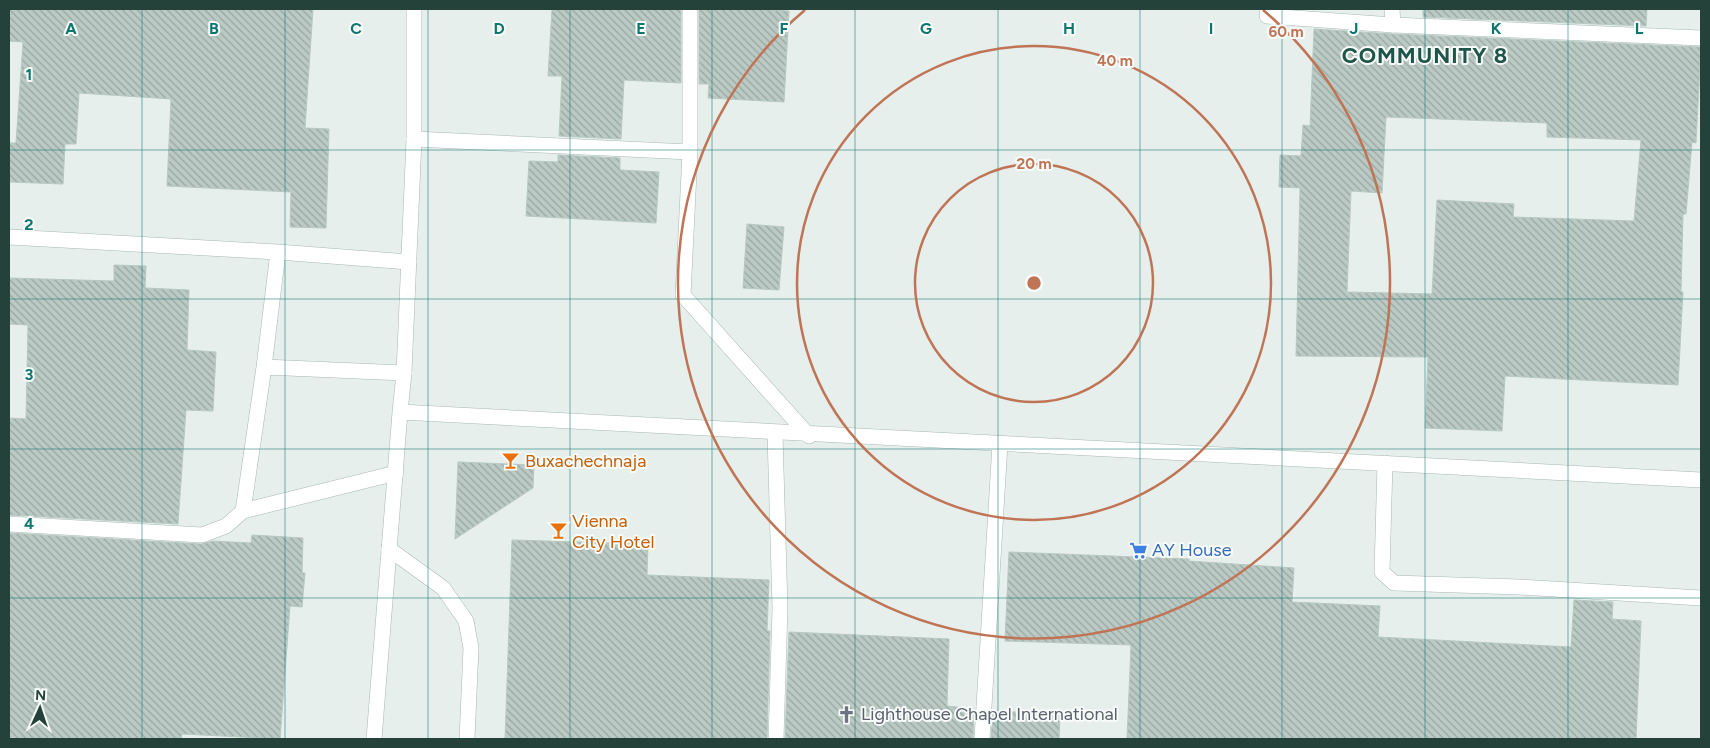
<svg xmlns="http://www.w3.org/2000/svg" width="1710" height="748" viewBox="0 0 1710 748" font-family="Figtree,sans-serif">
<style>
.building{fill:url(#building-back-hatch);stroke:#b8c9c2;fill-rule:evenodd}
.lines{fill:none;stroke-linecap:round;stroke-linejoin:round}
.service-casing{stroke:#a8b8b2;stroke-width:16}
.minor-casing{stroke:#a8b8b2;stroke-width:16}
.tertiary-casing{stroke:#a8b8b2;stroke-width:16}
.service{stroke:#fff;stroke-width:15}
.minor{stroke:#fff;stroke-width:15}
.tertiary{stroke:#fff;stroke-width:15}
.grid{fill:none;stroke:#0f766e;stroke-width:1;stroke-opacity:0.55}
.ring{fill:none;stroke:#c07456;stroke-width:2.5}
.labels{text-anchor:middle;dominant-baseline:central;stroke-width:4;stroke-linejoin:round;paint-order:stroke}
.food-label{font-size:18px;fill:#c56008;stroke:#f7fbf9;text-anchor:start}
.shop-label{font-size:18px;fill:#366cbe;stroke:#f7fbf9;text-anchor:start}
.worship-label{font-size:18px;fill:#5b616d;stroke:#f7fbf9;text-anchor:start}
.district-label{font-size:22px;font-weight:bold;letter-spacing:1px;fill:#1f5548;stroke:#f7fbf9}
.grid-label{font-size:16px;text-anchor:middle;font-weight:bold;fill:#0f766e;stroke:#f7fbf9;stroke-width:4;stroke-linejoin:round;paint-order:stroke}
.centre{fill:#c07456;stroke:#f7fbf9;stroke-width:2.5}
.ring-label{font-size:15px;text-anchor:middle;font-weight:bold;fill:#c07456;stroke:#f7fbf9;stroke-width:4;stroke-linejoin:round;paint-order:stroke}
</style>
<defs>
<pattern id="building-back-hatch" width="6" height="6" patternUnits="userSpaceOnUse" patternTransform="scale(1.25)"><rect width="6" height="6" fill="#bbcac4"/><path d="M-1 5l2 2M0 0l6 6M5-1l2 2" fill="none" stroke="#98a6a0"/></pattern>
</defs>
<rect width="100%" height="100%" fill="#e6efeb"/>
<path class="building" d="M9,9H313L305,128L329,129L326,228L290,227L291,192L167,186L171,99L79,93L76,144H65L63,184L9,182V143H16L23,42L9,41Z
M552,9H681V83L624,80L621,139L559,136L562,76H548Z
M699,9H750L789,11L784,102L708,98L709,84H699Z
M1423,9H1647L1646,26L1423,17Z
M1314,29L1393,34L1701,47L1696,143L1692,142L1686,214H1683L1681,292H1683L1678,385L1505,376L1502,431L1425,428L1428,357L1296,356L1300,188L1279,187L1280,155L1301,156L1303,125L1310,126ZM1386,117L1547,123V137L1641,140L1634,221L1513,217L1514,204L1437,200L1432,294L1347,292L1351,191L1382,193Z
M558,155L620,158V170L659,172L656,223L526,216L529,161L558,162Z
M747,224L784,227L779,290L743,288Z
M114,265L146,266L145,288L189,290L187,350L216,352L213,411L186,410L178,524L9,515V418L26,419L28,325L9,324V278L114,281Z
M458,462L534,465L533,488L455,539Z
M9,533L201,544L213,541L251,543L252,535L303,538L302,573H305L302,607L290,606L280,739L182,734L181,739H9Z
M512,540L648,544L647,575L769,580L767,631H770L767,739H505Z
M1009,552L1189,559V561L1294,568L1292,602L1380,606L1378,637L1571,647L1574,600L1613,602L1612,619L1641,621L1636,739H1127L1131,645L1005,641Z
M789,632L949,639L947,706L974,709L973,739H785Z
M993,710L1060,716L1059,739H991Z"/>
<g class="lines">
<defs>
<path id="service" d="M690,9V152L683,295L809,436
M1392,9L1393,25
M414,139L690,152
M1385,463L1382,572L1394,583L1519,587L1701,598
M389,549L443,588L466,621L471,648L467,739
M982,739L1000,444"/>
<path id="minor" d="M1268,9L1267,16L1393,25L1701,38
M9,237L278,252L409,262
M264,367L404,373
M775,434L780,608L776,739
M243,511L264,367L278,252
M9,524L202,535L226,526L243,511L396,473"/>
<path id="tertiary" d="M400,412C833,437 1267,457 1701,480
M374,739L400,412L404,373L414,139V9"/>
</defs>
<use href="#service" class="service-casing"/>
<use href="#minor" class="minor-casing"/>
<use href="#tertiary" class="tertiary-casing"/>
<use href="#service" class="service"/>
<use href="#minor" class="minor"/>
<use href="#tertiary" class="tertiary"/>
</g>
<path class="grid" d="M142,9V739M285,9V739M428,9V739M570,9V739M712,9V739M855,9V739M998,9V739M1140,9V739M1282,9V739M1425,9V739M1568,9V739M9,150H1701M9,299H1701M9,449H1701M9,598H1701"/>
<g class="ring">
<circle cx="1034" cy="283" r="119"/>
<circle cx="1034" cy="283" r="237"/>
<path d="M1263 10A356 356 0 1 1 805 10"/>
</g>
<defs>
<symbol id="bar-bare" viewBox="-9 -9 18 18"><path d="M-6-5H6L.8 .8V4.5H3.5V6h-7V4.5H-.8V.8Z" fill="#e8710a" stroke="#f7fbf9" stroke-width="2.5" paint-order="stroke"/></symbol>
<symbol id="supermarket-bare" viewBox="-9 -9 18 18"><path d="M-6-5.5h2.5l.6 2H6L4.5 2H-2.5L-4.4-4H-6ZM-1.5 3.2a1.3 1.3 0 1 0 .1 0ZM3 3.2a1.3 1.3 0 1 0 .1 0Z" fill="#3f7fe0" stroke="#f7fbf9" stroke-width="2.5" paint-order="stroke"/></symbol>
<symbol id="church-bare" viewBox="-9 -9 18 18"><path d="M-1.2-6h2.4v3.5h3.3v2.4h-3.3V6h-2.4V-.1h-3.3v-2.4h3.3Z" fill="#6b7280" stroke="#f7fbf9" stroke-width="2.5" paint-order="stroke"/></symbol>
</defs>
<g fill-rule="evenodd">
<use href="#bar-bare" x="498" y="448" width="25" height="25"/>
<use href="#bar-bare" x="546" y="518" width="25" height="25"/>
<use href="#supermarket-bare" x="1126" y="538" width="25" height="25"/>
<use href="#church-bare" x="834" y="702" width="25" height="25"/>
</g>
<g class="labels">
<g class="food-label">
<text x="525" y="461">Buxachechnaja</text>
<text x="572" y="521">Vienna<tspan x="572" dy="21">City Hotel</tspan></text>
</g>
<g class="shop-label">
<text x="1152" y="550">AY House</text>
</g>
<g class="worship-label">
<text x="861" y="714">Lighthouse Chapel International</text>
</g>
<g class="district-label">
<text x="1425" y="55">COMMUNITY 8</text>
</g>
</g>
<g class="grid-label">
<text x="71" y="34">A</text>
<text x="214" y="34">B</text>
<text x="356" y="34">C</text>
<text x="499" y="34">D</text>
<text x="641" y="34">E</text>
<text x="784" y="34">F</text>
<text x="926" y="34">G</text>
<text x="1069" y="34">H</text>
<text x="1211" y="34">I</text>
<text x="1354" y="34">J</text>
<text x="1496" y="34">K</text>
<text x="1639" y="34">L</text>
<text x="29" y="80">1</text>
<text x="29" y="230">2</text>
<text x="29" y="380">3</text>
<text x="29" y="529">4</text>
</g>
<circle cx="1034" cy="283" r="8" class="centre"/>
<g class="ring-label">
<text x="1286" y="37">60 m</text>
<text x="1115" y="66">40 m</text>
<text x="1034" y="169">20 m</text>
</g>
<rect width="1710" height="748" fill="none" stroke="#24423a" stroke-width="20"/>
<g transform="translate(40 708) rotate(3)" stroke="#f7fbf9" stroke-width="4" paint-order="stroke">
<path d="M0-4L9 19L0 12L-9 19Z" fill="#24423a"/>
<text y="-8" font-size="14" font-weight="bold" text-anchor="middle" fill="#24423a">N</text>
</g>
</svg>
